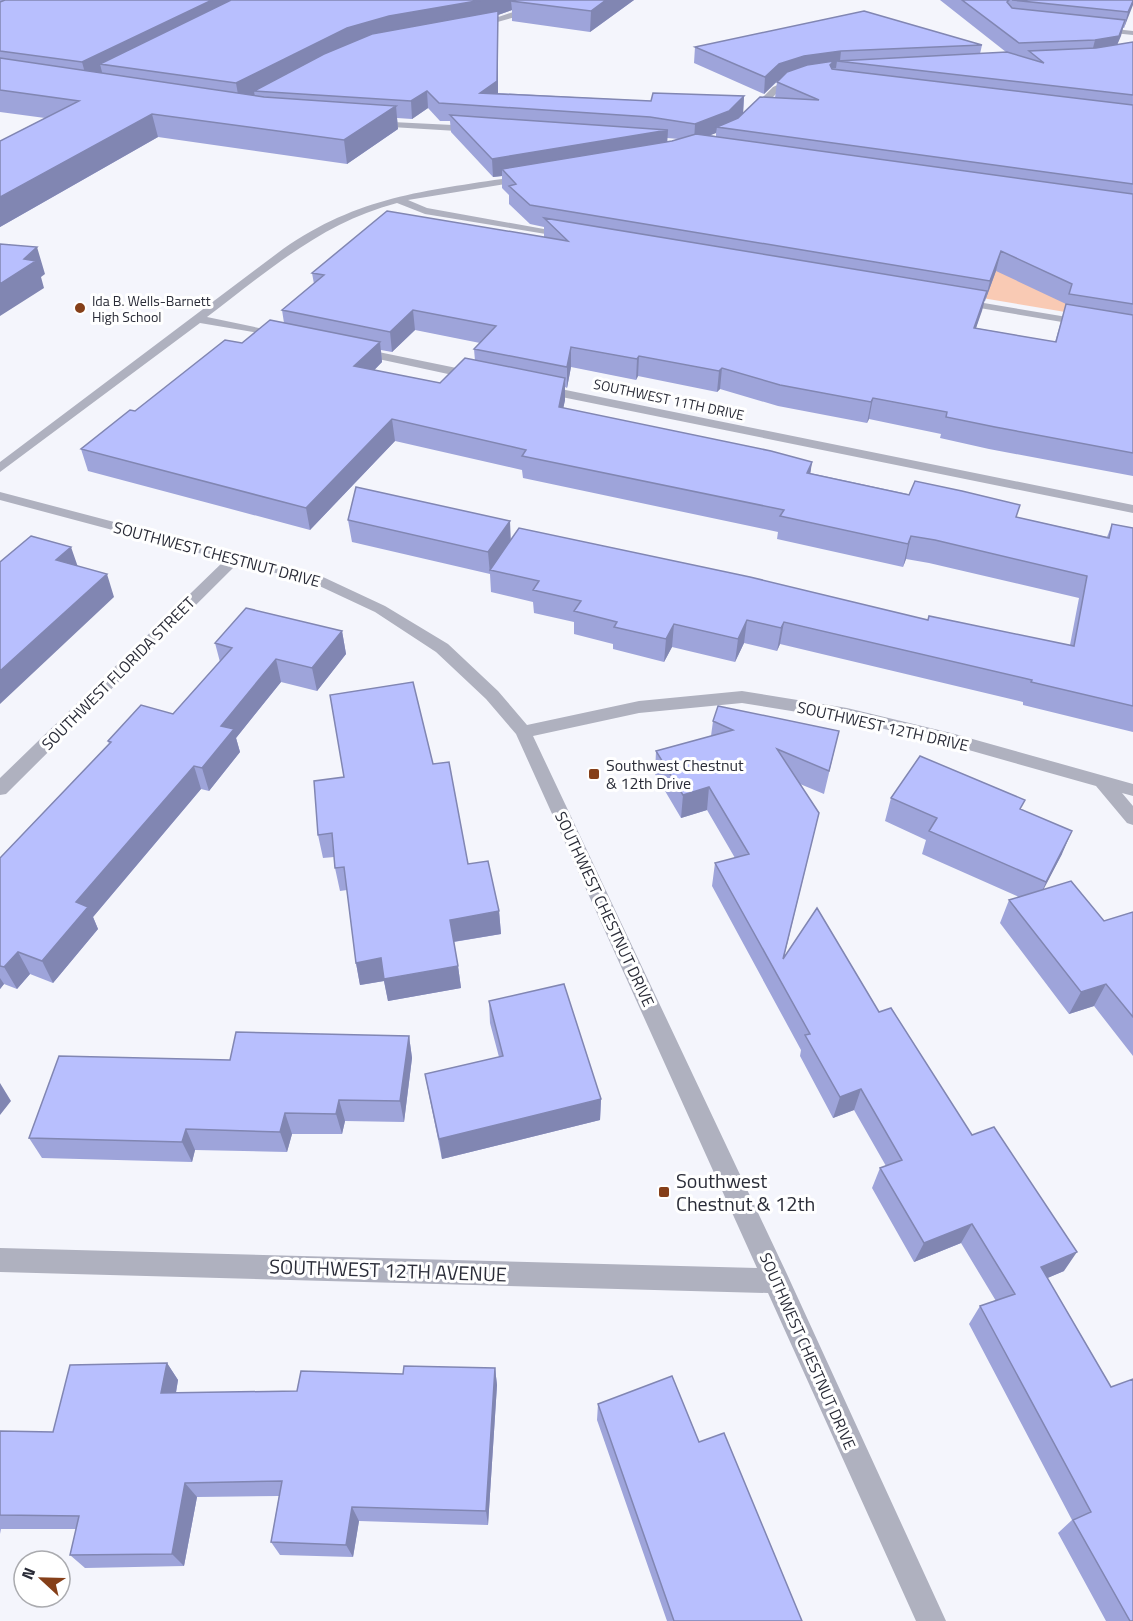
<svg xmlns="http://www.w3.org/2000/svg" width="1133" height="1621" viewBox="0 0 1133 1621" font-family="'Titillium Web',sans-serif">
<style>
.green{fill:#f9cab4}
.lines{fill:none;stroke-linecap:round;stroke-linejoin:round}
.minor{fill:#afb1bf;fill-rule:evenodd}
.wall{fill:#9ea4da;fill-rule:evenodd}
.shaded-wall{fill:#8186b2}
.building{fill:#b8bffe;stroke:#8186b2;stroke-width:1.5}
.poi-dot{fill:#853f19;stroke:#fff;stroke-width:2}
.labels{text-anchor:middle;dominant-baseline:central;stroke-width:6;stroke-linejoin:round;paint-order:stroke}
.far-poi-label{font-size:14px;fill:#2a2c38;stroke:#fff;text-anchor:start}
.far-street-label{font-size:14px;fill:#2a2c38;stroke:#fff}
.street-label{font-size:16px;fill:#2a2c38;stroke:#fff}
.poi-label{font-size:16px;fill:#2a2c38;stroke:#fff;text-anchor:start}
.near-poi-label{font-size:20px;fill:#2a2c38;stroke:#fff;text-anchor:start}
.near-street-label{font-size:20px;fill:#2a2c38;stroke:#fff}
</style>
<rect width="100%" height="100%" fill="#f4f5fc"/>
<path class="green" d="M1004,245L1125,322L982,298Z"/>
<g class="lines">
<path class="minor" d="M536,0H544L519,16L476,28L472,26L513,12Z
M1097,27L1133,31V35L1094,31Z
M797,76L800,80L779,91L752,118H746V114L773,87Z
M372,121L473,126L477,129L473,132L375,126Z
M527,175L530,176V180L408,200L427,208L566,233L570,234V238L425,214L397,203C321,223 268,271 207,317L283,333V337L200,323L0,472V462L283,249C363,193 434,190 527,175Z
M960,299L1133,328V334L956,304V300Z
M359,348L476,372L482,376L476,380L355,354V350Z
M541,385L1133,505V513L537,392V386Z
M0,492L323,577L385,606L448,644L498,691L527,725L639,701L742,691L847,708L951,733L1133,784V796L1122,793L1133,806V825L1127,823L1096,786L951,745L847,720L742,703L639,713L533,736L786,1272L946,1621H916L768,1293L0,1272V1248L757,1268L516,734L486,699L436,652L375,612L313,583L238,563L6,794L0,795V778L225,560L0,500Z"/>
</g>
<path class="wall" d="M0,0H634L590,32L512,21V10L498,15V93L651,101L744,96L743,114L775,98L777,82L779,80L764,94L694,63L695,47L982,45L980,54L1006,52L940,0H1133L1124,28H1123L1117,45L1133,42V476L989,449L940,438L941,434L869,419L867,423L778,406L720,389L717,392L638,376L636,380L571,367L567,388L565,387V400L563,408L812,462L810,473L1016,517L1107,537L1112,524L1133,528V732L1023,705V702L780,644L777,651L744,643L735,662L672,647L664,662L613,649V644L574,634V622L534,613L533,602L491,592L490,574L352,542L348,520L511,540L928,620L1070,645L1079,598L929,563L906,559L903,567L777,539L778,532L523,478L522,470L395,441L310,530L88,471L81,449L135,411L242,343L284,323L282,310L314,284L312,273L544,237V227L530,224L509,204V195L502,188V176L493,177L451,132L450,121H440L428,108L412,119L397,118L398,129L347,164L158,137L0,227V141L45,118L0,112ZM716,133V136L709,135ZM667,138L679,139L667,142ZM996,271L1066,304L1055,342L976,328L984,301H985ZM415,330L480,343L474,349L475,361L440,383L374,370L382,362L381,350L392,352Z
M342,631L346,654L317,691L281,682L236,738L240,752L209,791L201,789L93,917L98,929L53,983L30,974L17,989L4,984L0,989V858L109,744L108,741L173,714L220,662L215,643Z
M713,721L839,731L824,794L800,784L819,813L784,957L879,1012L972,1135L1064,1271L1047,1278L1133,1621H1106L1058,1533L1072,1520L969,1324L980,1306L996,1301L961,1243L914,1262L872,1188L880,1168L886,1166L854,1110L833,1118L800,1056L801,1050L712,886L715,863L735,858L707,810L681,818L655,774L656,751L711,736Z
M433,764L468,864L499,911L501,934L454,942L458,966L461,988L388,1001L384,981L360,985L356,963L347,890L340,891L335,868L334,857L323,858L318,835Z
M891,798L1021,810L1062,854L1043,889L1104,921L1133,912V1056L1094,1006L1069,1014L1000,923L1009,900L1019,897L922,854L926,840L885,821Z
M489,1001L601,1099L600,1120L442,1159L429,1095L425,1074L499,1057L490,1023Z
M409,1036L412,1058L404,1122L345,1121L342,1134H292L287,1152L195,1150L192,1162L42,1158L29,1138L230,1060Z
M167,1363L178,1380L176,1393L297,1391L403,1374L495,1368L497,1385L488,1525L359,1521L353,1557L280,1555L271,1542L279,1496L197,1497L184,1566L85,1568L70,1555L76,1529H1L0,1534V1431L53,1432Z
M598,1404L699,1442L802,1621H667L597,1420Z"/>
<path class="shaded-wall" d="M212,0H257L100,64L103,76L88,84L82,62Z
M482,0H532L511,1L512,10L498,15V98L480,93L497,81L254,91L255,98L240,106L236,83L347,28L389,16Z
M606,0H634L590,32L591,11Z
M1133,1V5L1124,28L1128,12Z
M1125,20L1121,36L1114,52L1091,56L1095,40Z
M841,51L840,61H837L836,68L802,73L777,81L764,94L765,77L779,64L804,56Z
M427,91L428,108L412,119L411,101Z
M744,96L743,114L728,128L717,127L716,133L694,142L695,124Z
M396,106L398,129L347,164L344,140Z
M152,114L158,137L0,227V197Z
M668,130L667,147L502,169V176L493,177L492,159Z
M37,247L45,274L41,277L44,288L0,316V284L24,259Z
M1001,251L996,271L985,301L990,281Z
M987,291L982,311L969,348L974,328Z
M413,310L415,330L392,352L390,332Z
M380,342L382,362L357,388L354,366Z
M571,347V367L567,388V367Z
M639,356L638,376L636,380L637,359Z
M722,368L720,389L717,392L719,371Z
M565,378V400L559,429V407Z
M873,398L869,419L867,423L871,402Z
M392,419L395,441L310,530L306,508Z
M812,462L809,483L807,473Z
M510,521L511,544L490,570V574L488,552Z
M911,536L906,559L903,567L908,544Z
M71,547L79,570L56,560Z
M107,574L114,597L0,704V671Z
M747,620L744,643L735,662L738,639Z
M784,622L780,644L777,651L781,628Z
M674,624L672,647L664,662L666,639Z
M342,631L346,654L317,691L312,668Z
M276,659L281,682L236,738L240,752L209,791L202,768L221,726Z
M194,766L201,789L93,917L98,929L53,983L42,961L76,902Z
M709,787L707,810L681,818L683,795Z
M1072,831L1062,854L1036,904L1046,882Z
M499,911L501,934L452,942L450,920Z
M18,952L30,974L17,989L4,967Z
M381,958L458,966L461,988L388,1001L384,981L360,985L356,963Z
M0,978L4,984L0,989Z
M1106,984L1094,1006L1069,1014L1081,992Z
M409,1036L412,1058L404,1122L400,1101Z
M0,1083L11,1101L0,1115Z
M861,1089L854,1110L833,1118L840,1097Z
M601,1099L600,1120L442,1159L439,1139Z
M339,1100L345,1121L342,1134L336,1114Z
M285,1113L292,1134L287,1152L280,1132Z
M186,1129L195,1150L192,1162L182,1142Z
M972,1224L961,1243L914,1262L924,1243Z
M1077,1252L1064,1271L1029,1286L1041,1267Z
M167,1363L178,1380L173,1409L161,1393Z
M495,1368L497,1385L488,1525L486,1511Z
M185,1483L197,1497L184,1566L172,1554Z
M352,1507L359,1521L353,1557L346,1545Z"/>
<path class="building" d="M5,0H212L82,62L0,51V2Z
M231,0H482L389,16L347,28L236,83L100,64Z
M513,0H606L591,11L511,1Z
M962,0H1009L1007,2L1012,8L1125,20L1119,36L1095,40L1019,43Z
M1012,0H1133V1L1128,12Z
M498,11L497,81L480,93L651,101L653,93L744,96L729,111L695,124L650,117L439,103L427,91L411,101L254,91L324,54L372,34Z
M864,11L982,45L841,51L804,56L779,64L765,77L695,47Z
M1133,42V95L837,61L1007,52L1044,63L1029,51L1096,48Z
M0,58L264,97L396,106L344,140L152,114L0,197V141L79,101L0,90Z
M834,61L830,65L832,69L1133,105V184L717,127L738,118L760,97L819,100L777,82L787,72L807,65Z
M450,115L668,130L492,159Z
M696,134L1133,194V304L1069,294L1072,284L1001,251L990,281L530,205L509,186L516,184L502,169L672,141Z
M387,211L568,241L544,218L987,291L974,328L1056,342L1066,304L1133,315V453L995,427L946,417L947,412L873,398L871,402L780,385L722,368L719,371L639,356L637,359L571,347L567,367L474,349L496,326L413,310L390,332L282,310L324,275L312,273Z
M0,244L37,247L24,259L36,261L0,284Z
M270,320L380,342L354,366L440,383L465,358L565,378L559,407L771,451L812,462L807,473L909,495L915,481L962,491L1020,505L1016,517L1109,538L1112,524L1133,528V706L1031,682L1032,680L784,622L781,628L747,620L738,639L674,624L666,639L614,627L617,622L574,611L581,601L533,590L539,581L490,570L519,528L750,577L928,620L929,616L1074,646L1087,576L935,540L911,536L908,544L780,516L784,510L522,456L526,450L392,419L306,508L81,449L130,410L135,411L225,340L242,343Z
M356,487L510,521L488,552L348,520Z
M31,536L71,547L56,560L107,574L0,671V562Z
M246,608L342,631L312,668L276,659L221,726L234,729L202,768L194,766L76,902L88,907L42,961L18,952L4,967L0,966V858L111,742L108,741L141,705L173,714L232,648L215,643Z
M413,682L433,764L449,762L468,864L488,861L499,911L450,920L458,966L384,979L381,958L356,963L344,867L335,868L332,833L318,835L314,781L344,777L330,695Z
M718,706L839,731L829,771L777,749L819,813L783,959L817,908L879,1012L891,1008L972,1135L994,1127L1077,1252L1041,1267L1111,1387L1133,1379V1621H1130L1073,1520L1091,1512L980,1306L1015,1294L972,1224L924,1243L880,1168L902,1160L861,1089L840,1097L805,1035L810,1034L715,863L749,854L709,787L683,795L656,751L733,730L713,721Z
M920,756L1025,800L1020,809L1072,831L1046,882L929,831L937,818L891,798Z
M1071,881L1104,921L1133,912V1017L1106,984L1081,992L1009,900Z
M564,984L601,1099L439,1139L425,1074L503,1056L489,1001Z
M236,1032L409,1036L400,1101L339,1100L336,1114L285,1113L280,1132L186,1129L182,1142L29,1138L59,1056L230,1060Z
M167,1363L161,1393L297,1391L301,1371L403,1374L404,1366L495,1368L486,1511L352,1507L346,1545L271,1542L282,1481L185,1483L172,1554L70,1555L79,1516L0,1515V1431L53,1432L70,1365Z
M672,1376L699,1442L724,1433L802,1621H674L598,1404Z"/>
<g class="poi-dot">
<circle cx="80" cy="308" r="6"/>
<rect x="588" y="768" width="12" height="12" rx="3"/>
<rect x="658" y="1186" width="12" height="12" rx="3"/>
</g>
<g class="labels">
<g class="far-poi-label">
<text x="92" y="300">Ida B. Wells-Barnett<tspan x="92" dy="16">High School</tspan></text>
</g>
<g class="far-street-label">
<text transform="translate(669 399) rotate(12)">SOUTHWEST 11TH DRIVE</text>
</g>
<g class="street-label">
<text transform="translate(217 554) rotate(15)">SOUTHWEST CHESTNUT DRIVE</text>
<text transform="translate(118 673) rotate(-45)">SOUTHWEST FLORIDA STREET</text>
<text transform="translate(883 726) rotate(13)">SOUTHWEST 12TH DRIVE</text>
<text transform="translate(605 909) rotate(65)">SOUTHWEST CHESTNUT DRIVE</text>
<text transform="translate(808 1351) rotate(66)">SOUTHWEST CHESTNUT DRIVE</text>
</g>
<g class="poi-label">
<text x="606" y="765">Southwest Chestnut<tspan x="606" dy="18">&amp; 12th Drive</tspan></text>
</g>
<g class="near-poi-label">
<text x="676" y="1180">Southwest<tspan x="676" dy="23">Chestnut &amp; 12th</tspan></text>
</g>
<g class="near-street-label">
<text transform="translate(388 1270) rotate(2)">SOUTHWEST 12TH AVENUE</text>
</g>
</g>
<g transform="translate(42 1579) rotate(292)"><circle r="28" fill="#ffffff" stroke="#aaabaf" stroke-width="1.5"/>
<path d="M0-4.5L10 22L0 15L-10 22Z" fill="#853f19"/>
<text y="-9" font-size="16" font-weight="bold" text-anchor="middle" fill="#2a2c38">N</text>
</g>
</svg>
